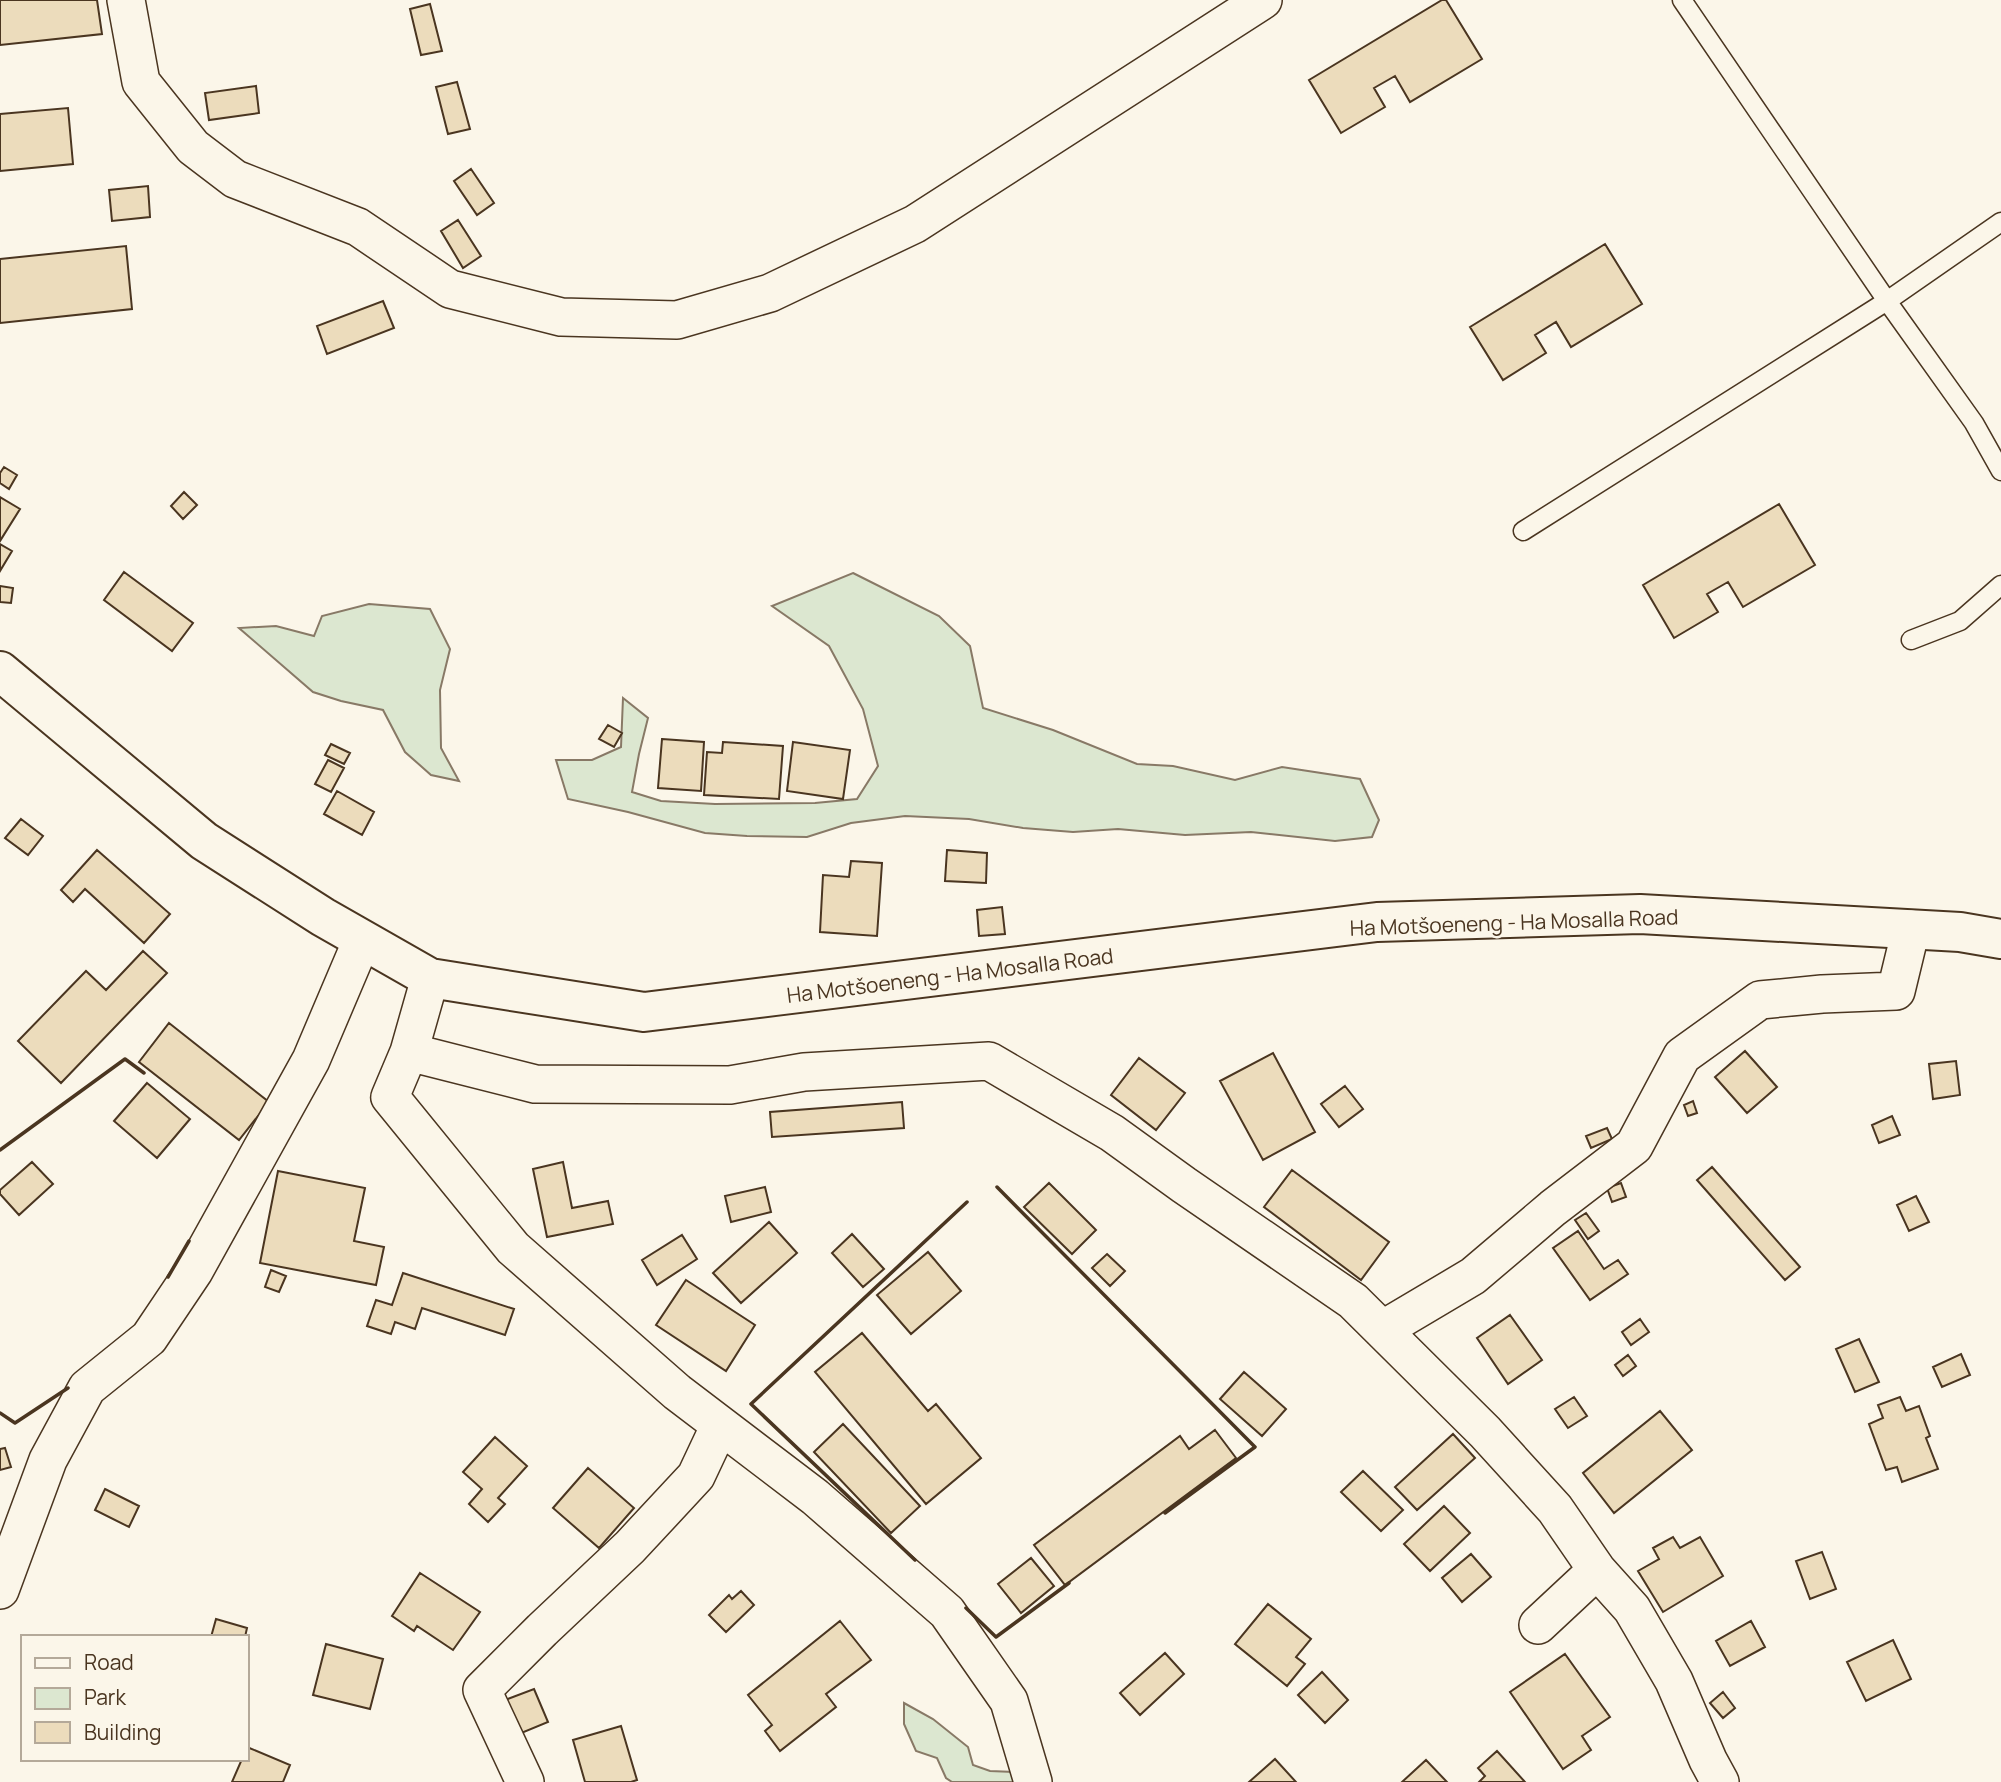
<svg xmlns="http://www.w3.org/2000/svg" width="2001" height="1782" viewBox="0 0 2001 1782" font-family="Manrope,sans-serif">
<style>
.green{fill:#dce7d0;stroke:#887966;stroke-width:2}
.building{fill:#ecdcbc;stroke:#4a3520;stroke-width:2}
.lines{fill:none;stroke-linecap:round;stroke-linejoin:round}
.service-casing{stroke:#4a3520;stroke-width:21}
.minor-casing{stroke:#4a3520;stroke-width:40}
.secondary-casing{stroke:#4a3520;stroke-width:42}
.service{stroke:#fbf6e9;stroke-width:18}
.minor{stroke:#fbf6e9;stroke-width:37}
.secondary{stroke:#fbf6e9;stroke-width:38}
.wall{stroke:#4a3520;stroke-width:3.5}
.labels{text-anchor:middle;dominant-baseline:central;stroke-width:5;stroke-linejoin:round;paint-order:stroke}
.street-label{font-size:21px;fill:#4a3520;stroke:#fbf6e9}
</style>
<rect width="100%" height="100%" fill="#fbf6e9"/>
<path class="green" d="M853,573L939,616L970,646L983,708L1053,730L1137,764L1173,766L1235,780L1282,767L1360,779L1379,820L1372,837L1335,841L1251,832L1185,835L1118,829L1073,832L1023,828L969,819L905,816L851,823L807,837L747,836L705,833L628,812L568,799L556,760H592L621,747L623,698L648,718L639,754L632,792L661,801L715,804L815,803L857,799L878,766L863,709L829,646L772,606Z
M369,604L430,609L450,649L440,690L441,748L459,781L431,775L405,752L383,710L341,701L313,692L239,628L276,626L314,636L322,616Z
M904,1703L933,1719L968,1747L973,1765L990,1771L1014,1772L1015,1782H952L946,1778L937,1758L916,1751L904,1724Z"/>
<path class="building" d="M0,0H97L102,34L0,45Z
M1442,0H1446L1482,59L1410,102L1395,76L1374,88L1385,107L1341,133L1309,80Z
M430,4L442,51L421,55L410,9Z
M457,82L470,129L448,134L436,87Z
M256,86L259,113L209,120L205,93Z
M68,108L73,164L0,171V114Z
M471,169L494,203L477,215L454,181Z
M148,186L150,217L112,221L109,190Z
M458,220L481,256L463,268L441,231Z
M1605,244L1642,304L1571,347L1556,322L1535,335L1546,353L1503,380L1470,327Z
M126,246L132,309L0,323V259Z
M383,301L394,328L327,354L317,326Z
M4,467L17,475L9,489L0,483V473Z
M184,492L197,505L183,519L171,506Z
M0,497L20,509L0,541Z
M1779,504L1815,565L1743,607L1728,582L1707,594L1718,612L1674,638L1643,585Z
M0,544L12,551L0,571Z
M124,572L193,623L172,651L104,600Z
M0,586L13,588L11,603L0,602Z
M608,725L622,733L614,747L599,739Z
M662,739L704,742L701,791L658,788Z
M723,742L783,746L779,799L704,795L707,752L722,753Z
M793,742L850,750L843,799L787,791Z
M331,744L350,753L344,764L325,755Z
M328,760L344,768L331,792L315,784Z
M337,791L374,812L362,835L324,814Z
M21,819L43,836L28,855L5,838Z
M97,850L170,914L144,943L85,889L73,902L61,890Z
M947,850L987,853L986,883L945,881Z
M851,861L882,863L877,936L820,932L823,875L849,877Z
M1002,907L1005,934L979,936L977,910Z
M143,951L167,973L61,1083L18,1041L86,971L106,990Z
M169,1023L269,1102L239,1140L139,1062Z
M1745,1051L1777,1087L1747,1113L1715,1077Z
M1273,1053L1315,1132L1263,1160L1220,1081Z
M1139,1058L1185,1093L1156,1130L1111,1095Z
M1956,1061L1960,1095L1933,1099L1929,1064Z
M147,1083L190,1119L157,1158L114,1121Z
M1345,1086L1363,1109L1339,1127L1321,1104Z
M1693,1101L1697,1113L1688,1116L1684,1105Z
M902,1102L904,1128L772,1137L770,1112Z
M1892,1116L1900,1135L1879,1143L1872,1125Z
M1607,1128L1612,1139L1591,1148L1586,1136Z
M32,1162L53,1184L19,1215L0,1194V1190Z
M563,1162L572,1208L608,1201L613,1224L547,1237L533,1169Z
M1712,1167L1800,1267L1785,1280L1697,1180Z
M1292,1170L1389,1242L1361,1280L1264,1207Z
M278,1171L365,1188L354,1241L384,1247L376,1285L260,1263Z
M1049,1183L1096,1230L1072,1254L1024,1207Z
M1621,1183L1626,1197L1612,1202L1607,1188Z
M765,1187L771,1212L731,1222L725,1196Z
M1916,1196L1929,1222L1909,1231L1897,1205Z
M1586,1213L1599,1231L1588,1239L1575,1220Z
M769,1222L797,1253L741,1303L713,1273Z
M1578,1231L1604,1269L1618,1260L1628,1274L1590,1300L1553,1248Z
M852,1234L884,1269L863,1287L832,1253Z
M682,1235L697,1259L657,1285L642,1260Z
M928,1252L961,1291L911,1334L877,1295Z
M1107,1254L1125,1271L1110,1286L1092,1268Z
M271,1270L286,1276L279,1292L265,1287Z
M403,1273L514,1309L505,1335L422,1308L415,1329L395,1322L391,1334L367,1326L376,1300L392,1305Z
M686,1280L755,1325L726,1371L656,1325Z
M1510,1315L1542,1360L1508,1384L1477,1338Z
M1640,1319L1649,1332L1631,1345L1622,1332Z
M862,1333L928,1411L936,1404L981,1458L926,1504L815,1372Z
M1859,1339L1879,1382L1855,1392L1836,1349Z
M1961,1354L1970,1375L1942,1387L1933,1367Z
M1628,1355L1636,1366L1623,1376L1615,1365Z
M1244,1372L1286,1409L1262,1436L1220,1399Z
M1574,1397L1587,1416L1568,1428L1555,1409Z
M1900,1397L1906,1411L1919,1406L1930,1436L1926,1438L1938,1469L1902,1482L1897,1467L1886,1470L1869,1424L1883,1418L1878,1405Z
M1660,1411L1692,1450L1614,1513L1583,1473Z
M843,1424L920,1506L891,1533L814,1452Z
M1215,1430L1236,1458L1065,1585L1034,1545L1180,1436L1189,1449Z
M1453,1434L1475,1458L1417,1510L1395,1487Z
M495,1437L527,1466L498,1498L505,1504L488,1522L469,1504L482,1489L463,1472Z
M5,1448L11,1467L0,1470V1449Z
M588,1468L634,1508L599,1548L553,1508Z
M1363,1471L1403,1510L1381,1531L1341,1492Z
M105,1489L139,1506L129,1527L95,1510Z
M1444,1506L1470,1533L1430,1571L1404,1544Z
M1673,1537L1680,1548L1700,1537L1723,1576L1663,1612L1638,1571L1659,1559L1653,1548Z
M1822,1552L1836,1589L1810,1599L1796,1561Z
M1471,1554L1491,1577L1462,1602L1442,1578Z
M1031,1558L1054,1586L1021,1613L998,1584Z
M420,1573L480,1612L453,1650L417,1626L414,1631L392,1616Z
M741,1591L754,1605L726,1632L709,1615L729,1595L732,1599Z
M1268,1604L1311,1639L1296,1657L1305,1664L1287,1686L1235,1644Z
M216,1619L247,1628L245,1637H211Z
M840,1621L871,1660L826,1694L836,1707L780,1751L765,1731L772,1725L748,1695Z
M1751,1621L1765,1647L1730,1666L1716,1641Z
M1893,1640L1911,1679L1866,1701L1847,1662Z
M326,1644L383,1659L370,1709L313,1695Z
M1165,1653L1184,1674L1140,1715L1120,1693Z
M1565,1654L1610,1717L1582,1736L1591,1750L1563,1769L1510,1692Z
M1322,1672L1348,1700L1325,1723L1298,1695Z
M534,1689L548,1722L519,1734L505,1700Z
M1723,1692L1735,1708L1723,1718L1710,1703Z
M621,1726L637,1780L631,1782H585L573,1740Z
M247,1747L290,1765L283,1782H232L242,1759H247Z
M1497,1751L1525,1782H1479L1485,1776L1478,1768Z
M1275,1759L1296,1782H1249Z
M1426,1760L1447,1782H1402Z"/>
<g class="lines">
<defs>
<path id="service" d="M1682,0L1887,301L1974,423L2001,471
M1523,531L1887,301L2001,222
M1911,640L1960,621L2001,585"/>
<path id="minor" d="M126,0L141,82L193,147L235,179L358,227L450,289L561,317L677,320L770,293L915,224L1263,0
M430,978L409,1052L390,1097L513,1248L677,1392L815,1497L947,1612L1009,1701L1033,1782
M409,1052L535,1084L730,1085L804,1072L989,1061L1112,1133L1184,1185L1353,1301L1485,1432L1555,1509L1597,1570L1632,1609L1674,1681L1708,1760L1720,1782
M1382,1330L1473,1276L1553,1208L1634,1146L1682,1056L1760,1000L1822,994L1896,991L1911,929
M0,1590L48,1460L87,1388L149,1338L194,1271L311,1060L362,940
M1538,1625L1597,1570
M525,1782L482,1690L542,1630L630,1547L696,1476L720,1425"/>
<path id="secondary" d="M0,671L204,841L323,917L430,978L644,1012L1377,922L1640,914L1960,932L2001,939"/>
</defs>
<use href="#service" class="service-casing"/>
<use href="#minor" class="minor-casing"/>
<use href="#secondary" class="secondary-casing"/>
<use href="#service" class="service"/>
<use href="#minor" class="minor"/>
<use href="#secondary" class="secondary"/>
<path class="wall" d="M0,1150L125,1059L144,1073
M997,1187L1255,1447L1165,1513
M168,1277L189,1241
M0,1413L15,1423L68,1388
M915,1560L751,1404L967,1202
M966,1608L996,1637L1069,1583"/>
</g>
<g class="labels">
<g class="street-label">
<text transform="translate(1514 922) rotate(-2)">Ha Motšoeneng - Ha Mosalla Road</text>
<text transform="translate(950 975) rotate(-7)">Ha Motšoeneng - Ha Mosalla Road</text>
</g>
</g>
<rect x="21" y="1635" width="228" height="126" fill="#fbf6e9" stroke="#b4a999" stroke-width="2"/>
<rect x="35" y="1658" width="35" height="10" fill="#fbf6e9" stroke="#b4a999" stroke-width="2"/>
<text x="84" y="1670" font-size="21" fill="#4a3520">Road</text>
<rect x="35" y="1688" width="35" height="21" fill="#dce7d0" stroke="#b4a999" stroke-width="2"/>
<text x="84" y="1705" font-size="21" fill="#4a3520">Park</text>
<rect x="35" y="1722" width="35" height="21" fill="#ecdcbc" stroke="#b4a999" stroke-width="2"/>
<text x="84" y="1740" font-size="21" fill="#4a3520">Building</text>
</svg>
